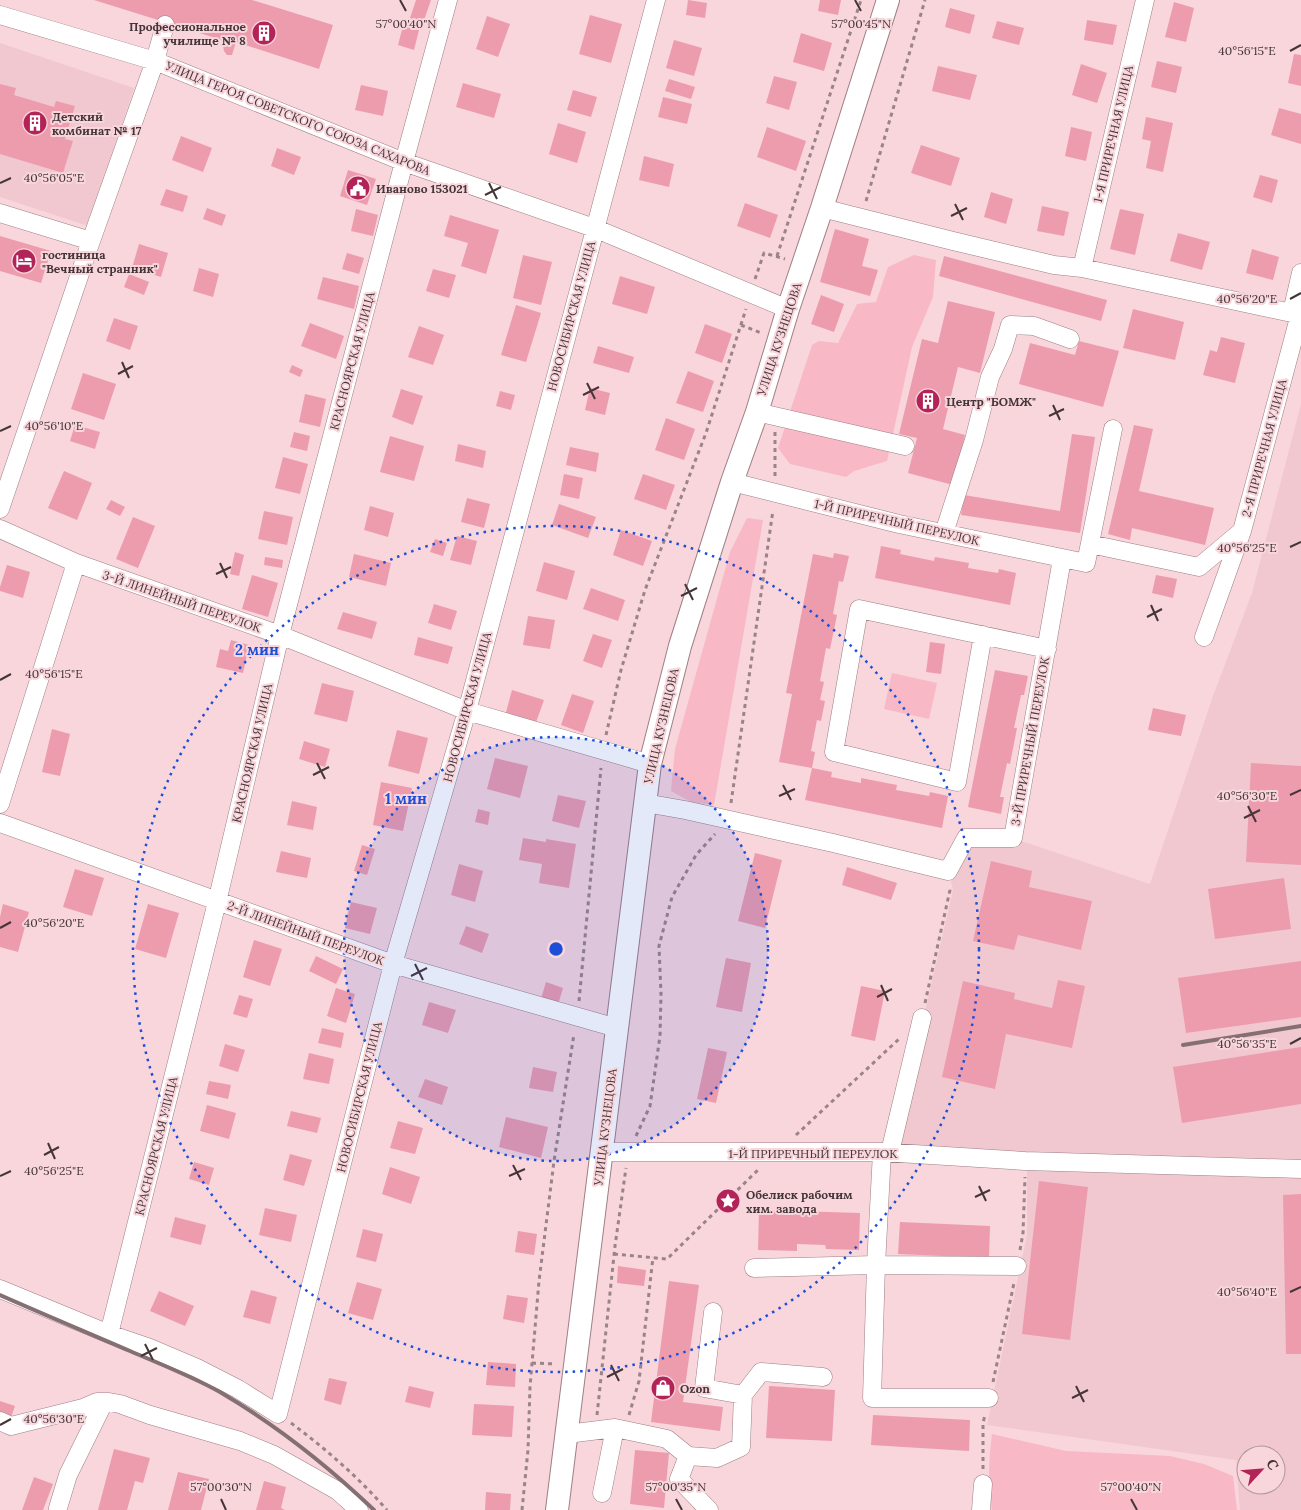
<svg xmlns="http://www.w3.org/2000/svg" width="1301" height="1510" viewBox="0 0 1301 1510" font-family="Lora,serif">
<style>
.built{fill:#f1c8d0;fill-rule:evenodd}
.green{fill:#f8b8c6}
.building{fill:#ed9cae}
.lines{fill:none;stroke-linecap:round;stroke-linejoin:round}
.minor-casing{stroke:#9e7f85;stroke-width:19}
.major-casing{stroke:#9e7f85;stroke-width:24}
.path{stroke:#9b8488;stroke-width:3;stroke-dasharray:4 4;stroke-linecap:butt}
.minor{stroke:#fff;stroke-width:18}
.major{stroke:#fff;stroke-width:22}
.rail{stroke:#846f73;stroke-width:4}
.ticks{fill:none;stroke:#433538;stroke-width:2}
.ring{fill:none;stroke:#1d4ed8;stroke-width:2.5;stroke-dasharray:2.5 5}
.labels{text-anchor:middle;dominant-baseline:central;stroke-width:4;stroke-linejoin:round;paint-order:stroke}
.poi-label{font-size:12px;font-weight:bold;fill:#433538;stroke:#f8d6dc;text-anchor:start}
.street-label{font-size:12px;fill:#433538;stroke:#f8d6dc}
.ticks-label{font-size:12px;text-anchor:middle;fill:#433538;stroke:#f8d6dc;stroke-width:4;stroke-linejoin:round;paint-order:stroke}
.centre{fill:#1d4ed8;stroke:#f8d6dc;stroke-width:2.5}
.ring-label{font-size:15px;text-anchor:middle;font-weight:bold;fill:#1d4ed8;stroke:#f8d6dc;stroke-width:4;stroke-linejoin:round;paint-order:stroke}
</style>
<rect width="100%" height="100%" fill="#f8d6dc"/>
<path class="built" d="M0,43L134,88L88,226L0,197Z
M1301,404V1510H1240L1236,1460L987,1425L1027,1235V1159L893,1150L953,890L949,872L966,840L1015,839L1150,884L1213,696L1252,593ZM1246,1455H1276V1485H1246Z"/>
<path class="green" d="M914,255L936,260L933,297L912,347L887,461L854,471L846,477L790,464L778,448L812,345L819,341L838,343L857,304L876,302L888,267Z
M747,518L763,520L714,805L691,802L671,791L675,749L730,552Z
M892,673L937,683L929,719L884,709Z
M992,1434L1066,1451L1170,1456L1204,1464L1233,1476L1237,1510H992C987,1486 989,1458 992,1434Z"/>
<path class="building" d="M94,0H252L333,25L319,69L236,42L232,55H227L224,51L222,40Z
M416,0H431L423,23L410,18Z
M688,0L707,3L705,18L686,15Z
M820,0H841L838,15L818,11Z
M1174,2L1194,8L1186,42L1165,37Z
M950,8L975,15L970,34L945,27Z
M590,15L622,24L611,63L579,54Z
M487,16L510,24L498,57L476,49Z
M1087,20L1117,25L1113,45L1084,40Z
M997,21L1024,28L1019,45L992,38Z
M403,26L419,30L414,50L398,45Z
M801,33L832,43L824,71L793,62Z
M674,40L702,48L694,76L666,68Z
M1294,54L1301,55V86L1288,83Z
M1157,61L1182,67L1176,93L1151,87Z
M1081,64L1107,73L1097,103L1072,95Z
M938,66L977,75L970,100L932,91Z
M774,76L797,82L789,110L766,103Z
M669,79L695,87L691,99L665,91Z
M463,83L501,94L494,118L456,107Z
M0,84L16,88L14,95L54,107L56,101L75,106L65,139L73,141L63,173L0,154Z
M361,85L388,91L383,116L355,110Z
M573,90L597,97L591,117L567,110Z
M663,97L692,104L687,124L658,117Z
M1279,108L1301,114V144L1271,135Z
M1146,117L1173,123L1163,172L1146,168L1151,141L1142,139Z
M558,123L586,132L577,163L549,154Z
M767,127L806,141L796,171L757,157Z
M1071,127L1092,132L1086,161L1065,156Z
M181,136L212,148L203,172L172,160Z
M921,145L960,158L951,186L911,173Z
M277,148L301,157L294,175L271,166Z
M644,156L674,164L669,187L639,180Z
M348,170L376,179L367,205L340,196Z
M1260,175L1278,180L1272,203L1253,197Z
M166,189L188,196L183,212L160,205Z
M991,192L1013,199L1006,224L984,217Z
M745,203L778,215L770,238L737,226Z
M1042,206L1069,212L1064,236L1037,231Z
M207,208L226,215L222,226L203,219Z
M356,209L378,215L373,236L351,231Z
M1120,209L1144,214L1135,255L1110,249Z
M450,215L499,230L486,274L461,266L468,243L444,236Z
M835,229L869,239L862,266L878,270L870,296L820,282Z
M1178,233L1210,242L1202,270L1170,261Z
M0,236L51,251L41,283L0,271Z
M139,244L168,253L161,277L132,268Z
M1252,249L1279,257L1273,280L1246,273Z
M347,253L364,258L359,274L342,269Z
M523,255L552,262L541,305L513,298Z
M944,256L1107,300L1101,321L939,276Z
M199,268L219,274L213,297L193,291Z
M433,269L456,275L449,298L426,291Z
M129,274L149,282L144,295L124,287Z
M620,276L655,287L647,314L612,304Z
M323,277L359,286L354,309L317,299Z
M821,295L844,304L834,332L811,324Z
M948,301L995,312L980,373L958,367L943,429L965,435L953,485L908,473L917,438L899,434L922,339L938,343Z
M516,305L541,313L526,362L501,355Z
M1133,309L1184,322L1175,360L1123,348Z
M114,318L138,326L130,350L106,341Z
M310,323L344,336L336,359L301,346Z
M705,324L732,334L722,363L695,353Z
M419,326L444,335L433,365L408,357Z
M1221,337L1245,343L1235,383L1203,375L1210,350L1217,352Z
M1079,341L1119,351L1103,407L1019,384L1030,343L1075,355Z
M598,346L634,357L629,373L593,363Z
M292,365L303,370L300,377L289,372Z
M688,371L714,381L703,412L676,403Z
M83,373L116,384L104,420L71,409Z
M590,388L610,393L605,415L585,410Z
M401,389L423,396L413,425L392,417Z
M500,391L515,395L511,410L496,406Z
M305,394L326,399L320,427L299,422Z
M666,418L695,429L684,460L655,450Z
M75,425L100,432L95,449L70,441Z
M1134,425L1153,429L1139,491L1214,508L1205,545L1132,528L1130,540L1108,534Z
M294,432L310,436L307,451L290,447Z
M1072,434L1095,437L1080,533L961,515L964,495L1060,511Z
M390,436L424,446L414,481L380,472Z
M458,444L486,451L483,468L455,461Z
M570,447L599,453L596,472L566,465Z
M283,457L308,464L300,494L275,488Z
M64,471L92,483L77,520L48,508Z
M564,474L583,478L579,499L560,495Z
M643,474L675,485L666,510L634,499Z
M467,498L490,504L484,528L461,522Z
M111,500L125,507L120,516L106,509Z
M559,504L596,517L588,538L552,525Z
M370,506L394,513L388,537L364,530Z
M264,511L293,517L287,545L258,539Z
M133,517L155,526L138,568L116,559Z
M621,530L652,541L643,566L613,555Z
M457,536L477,541L471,565L450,560Z
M435,539L447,543L443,556L430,552Z
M881,546L901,550L900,554L934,561L935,557L969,563L968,568L998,573L999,569L1016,573L1010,605L875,578Z
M235,552L244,555L239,576L230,574Z
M834,553L849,556L843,582L839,581L833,614L837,615L830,649L826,648L820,681L824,682L820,700L825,701L821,721L817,720L811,751L815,752L812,768L779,762L792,694L786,693L813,554L833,558Z
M354,554L391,563L386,586L349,577Z
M265,557L283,560L282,568L264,565Z
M544,562L575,571L567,600L536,591Z
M7,565L30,572L23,598L0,591V587Z
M252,575L278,583L268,617L242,609Z
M1156,575L1177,579L1173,598L1152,593Z
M591,588L625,600L618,621L583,609Z
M434,604L457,611L451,630L428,623Z
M343,612L377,622L372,639L337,629Z
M528,616L555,620L550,649L523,645Z
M593,634L612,640L602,668L583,661Z
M418,637L453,647L448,664L414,655Z
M231,640L249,645L243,673L216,667L220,649L228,651Z
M930,642L945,644L941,674L926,672Z
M995,670L1028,676L1024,695H1021L1014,728H1017L1010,764L1007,763L1000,797H1004L1001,814L968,807Z
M322,683L354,691L347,722L314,714Z
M512,690L544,700L535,725L505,716Z
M572,694L594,701L583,733L561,725Z
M1153,708L1186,715L1181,736L1148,730Z
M52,729L70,734L60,776L42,772Z
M397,730L428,738L419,774L388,766Z
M304,741L330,749L325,767L299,759Z
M495,758L528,766L520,798L487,789Z
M1251,763L1301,766V865L1246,862Z
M812,768L832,772L831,777L861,783V778L897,785L896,790L929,796L930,792L948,796L942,828L805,800Z
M381,782L412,788L403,831L373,825Z
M558,795L586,801L579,828L552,821Z
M292,801L317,807L313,830L287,825Z
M478,809L490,812L488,825L475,822Z
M523,838L546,842V839L576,844L569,888L539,883L542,864L519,860Z
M362,845L375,849L367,875L354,871Z
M281,851L311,858L307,878L276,872Z
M755,853L782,860L765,928L738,921Z
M991,861L1032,871L1029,887L1092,901L1081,950L1018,935L1014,950L973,941Z
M459,864L483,871L475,902L451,895Z
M847,867L897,883L891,900L842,885Z
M75,869L104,878L92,916L63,907Z
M1284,878L1291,929L1215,939L1208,889Z
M351,902L377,908L370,934L345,928Z
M3,904L29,912L18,952L0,947V917Z
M148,904L179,913L166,958L135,949Z
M466,926L489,934L482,953L459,944Z
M254,940L282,949L270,986L243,977Z
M316,956L343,969L336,984L309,971Z
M726,958L751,963L742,1012L716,1007Z
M1301,961V1017L1186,1033L1178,978Z
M1058,980L1085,986L1072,1048L1006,1034L995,1089L942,1077L963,981L1015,993L1014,999L1052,1008Z
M546,982L563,988L557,1008L540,1002Z
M861,986L885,991L875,1041L851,1036Z
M336,988L355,994L346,1023L327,1016Z
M239,995L253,999L247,1018L233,1014Z
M429,1002L456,1010L448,1033L422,1025Z
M322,1028L344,1033L341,1048L318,1043Z
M225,1044L245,1050L238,1072L219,1066Z
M1301,1047V1104L1182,1123L1173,1067Z
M708,1048L727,1052L716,1103L697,1099Z
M309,1053L334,1059L329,1084L303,1079Z
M533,1067L557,1072L553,1092L529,1088Z
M425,1079L448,1087L442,1105L418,1097Z
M209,1081L231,1085L228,1099L206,1094Z
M207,1105L236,1113L229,1139L200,1131Z
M291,1111L321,1118L317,1133L287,1126Z
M506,1117L548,1127L541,1158L499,1147Z
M398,1121L423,1128L415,1154L390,1148Z
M290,1154L312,1160L304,1186L283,1180Z
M194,1162L214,1168L209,1185L189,1179Z
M390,1167L420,1177L411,1204L382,1194Z
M1039,1181L1088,1187L1070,1340L1022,1334Z
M1301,1194V1354H1286L1283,1195Z
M265,1208L297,1215L291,1242L259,1235Z
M759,1210L860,1213L859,1250L826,1249L825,1245L797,1244V1251L758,1250Z
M175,1217L206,1225L201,1245L170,1237Z
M900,1222L990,1226L989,1258L898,1254Z
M363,1229L383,1234L376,1262L356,1257Z
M518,1231L537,1234L534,1255L515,1252Z
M618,1266L646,1270L644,1286L617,1283Z
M669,1281L699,1285L683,1402L723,1407L720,1431L651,1422Z
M357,1282L382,1289L373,1320L348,1313Z
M251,1290L277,1297L270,1324L243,1317Z
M159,1291L194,1306L185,1326L150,1311Z
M507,1295L528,1298L524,1323L503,1319Z
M488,1362L516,1364L515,1387L486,1385Z
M329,1378L347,1382L341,1405L324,1400Z
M409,1386L434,1392L430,1408L405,1402Z
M769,1386L835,1390L832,1441L766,1438Z
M0,1401L15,1406L10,1420L0,1416Z
M474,1404L514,1406L512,1437L472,1435Z
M873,1415L970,1420L969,1451L871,1445Z
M114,1449L150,1458L143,1483L135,1481L127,1510H98Z
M635,1450L669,1453L664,1508L630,1504Z
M178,1472L209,1479L201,1510H168Z
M34,1477L53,1484L43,1510H22Z
M264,1481L286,1487L281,1508L285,1510H256Z
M486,1492L511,1494L510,1510H485Z"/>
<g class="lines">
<defs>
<path id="minor" d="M0,15L155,61L404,162L594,228L788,309
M822,208L953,241L1054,265L1082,268L1301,315
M0,213L91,241
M1082,268L1145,0
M1292,312L1301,273
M757,412L905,446
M732,482L899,524L1086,563L1113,429
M0,509L91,241L155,61L165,25
M0,529L76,563L280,635L467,711L650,764
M944,533L974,440L990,377L1003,349L1010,325L1034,326L1070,339
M1090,544L1199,567L1242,531
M983,635L957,782L834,752L859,609L1047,649
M1204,637L1242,531L1300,314
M645,803L685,810L833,843L948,871L966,838H1013L1062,559
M0,804L76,563
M0,823L393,964L617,1028
M601,1152H882L1025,1161L1301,1169
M882,1152L876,1265L872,1398H989
M890,1152L922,1018
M754,1268L876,1265L1017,1266
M0,1289L109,1334L150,1348L197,1368L238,1389L278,1414L393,964L467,711L656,0
M109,1334L217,902L280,635L404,162L448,0
M743,1395L761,1372L823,1377
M0,1421L11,1426L83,1408L97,1402H109L120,1404L150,1415L240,1441L274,1455L338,1491L359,1510
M567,1434L615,1428L667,1439L688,1456L717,1458L741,1447L743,1395L704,1388L713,1312
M688,1456L679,1479L709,1510
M602,1493L615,1428
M58,1508L68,1475L104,1402
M981,1510L983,1484"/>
<path id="major" d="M557,1510L650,764L680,646L732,482L757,412L788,309L822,208L888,0"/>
</defs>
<use href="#minor" class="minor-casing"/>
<use href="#major" class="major-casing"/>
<path class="path" d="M866,201L925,0
M777,256L861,0
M755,279L764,253L785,259
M741,325L761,333
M775,432V476
M606,735L621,670L645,590L706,433L746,309
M731,803L773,510
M579,1001L601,768
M925,1003L950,890V887
M796,1135L899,1039
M636,1136L650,1106L660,1036L661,994L659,946L672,897L696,855L715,834
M1020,1250L1023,1233L1025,1177
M614,1254L667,1259L760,1168
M532,1363L555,1364
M993,1382L1014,1283
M597,1415L615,1246L626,1168
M629,1415L639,1381L653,1257
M291,1423C326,1449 358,1477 387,1510
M983,1469V1423L985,1415
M522,1510L528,1450L530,1387L539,1281L554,1161L574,1034"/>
<use href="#minor" class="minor"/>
<use href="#major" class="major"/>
<path class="rail" d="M1183,1045L1301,1026
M0,1295C43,1314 86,1332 130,1351C160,1364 191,1376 220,1392C276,1425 327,1465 374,1510"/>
</g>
<path class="ticks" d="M400,0L406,11M855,0L861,11M1290,51L1301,45M0,183L11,178M489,183L497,199M485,195L501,187M955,204L963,220M951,216L967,208M1290,299L1301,293M122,362L129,378M118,374L133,366M587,383L595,399M583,395L599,387M1053,405L1060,420M1049,416L1064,409M0,431L11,426M1290,547L1301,542M220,563L227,578M216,574L231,567M685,584L693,600M681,596L697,588M1151,605L1158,621M1147,617L1162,609M0,680L11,674M317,763L325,779M313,775L329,767M783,785L791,800M1290,795L1301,790M779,796L795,789M1248,806L1256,822M1244,818L1260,810M0,928L11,922M415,964L423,980M411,976L427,968M881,985L888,1001M877,997L892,989M1290,1044L1301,1038M48,1143L55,1159M44,1155L59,1147M513,1165L521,1180M0,1176L11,1171M509,1176L525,1169M979,1186L986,1201M975,1197L990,1190M1290,1292L1301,1287M145,1344L153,1360M141,1356L157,1348M611,1365L619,1381M607,1377L623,1369M1076,1386L1084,1402M1072,1398L1088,1390M0,1425L11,1419M221,1499L226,1510M676,1499L682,1510M1131,1499L1137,1510"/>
<circle cx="556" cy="949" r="212" fill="#1d4ed8" fill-opacity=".12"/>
<g class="ring">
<circle cx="556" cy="949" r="212"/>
<circle cx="556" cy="949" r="423"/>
</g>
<defs>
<symbol id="building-disc" viewBox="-11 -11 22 22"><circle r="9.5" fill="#b22358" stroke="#f8d6dc"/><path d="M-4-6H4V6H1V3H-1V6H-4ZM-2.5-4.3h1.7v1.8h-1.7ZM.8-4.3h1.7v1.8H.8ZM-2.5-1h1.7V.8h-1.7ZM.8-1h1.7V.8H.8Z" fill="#fff"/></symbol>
<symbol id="civic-disc" viewBox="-11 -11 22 22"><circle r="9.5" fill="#b22358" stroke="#f8d6dc"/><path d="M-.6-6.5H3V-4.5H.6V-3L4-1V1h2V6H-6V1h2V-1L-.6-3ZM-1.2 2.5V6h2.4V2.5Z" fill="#fff"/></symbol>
<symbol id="hotel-disc" viewBox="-11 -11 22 22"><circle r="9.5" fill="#b22358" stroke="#f8d6dc"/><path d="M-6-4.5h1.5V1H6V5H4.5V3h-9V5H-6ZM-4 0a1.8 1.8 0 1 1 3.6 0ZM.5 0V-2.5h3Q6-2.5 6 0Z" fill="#fff"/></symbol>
<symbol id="sight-disc" viewBox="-11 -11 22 22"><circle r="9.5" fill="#b22358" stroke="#f8d6dc"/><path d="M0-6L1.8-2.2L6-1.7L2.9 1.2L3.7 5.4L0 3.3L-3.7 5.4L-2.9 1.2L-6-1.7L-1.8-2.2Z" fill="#fff"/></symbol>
<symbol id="shop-disc" viewBox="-11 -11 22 22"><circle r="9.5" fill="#b22358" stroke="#f8d6dc"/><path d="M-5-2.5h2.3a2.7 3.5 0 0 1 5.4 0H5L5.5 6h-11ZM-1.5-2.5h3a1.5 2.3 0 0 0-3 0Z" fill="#fff"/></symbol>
</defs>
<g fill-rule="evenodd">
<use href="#building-disc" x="250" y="19" width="28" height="28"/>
<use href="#building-disc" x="21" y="109" width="28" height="28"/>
<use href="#civic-disc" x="344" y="174" width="28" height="28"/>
<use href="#hotel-disc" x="10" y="247" width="28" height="28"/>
<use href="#building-disc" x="914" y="387" width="28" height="28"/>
<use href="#sight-disc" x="714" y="1187" width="28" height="28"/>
<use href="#shop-disc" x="649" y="1374" width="28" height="28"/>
</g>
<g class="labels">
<g class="poi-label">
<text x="246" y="26" text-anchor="end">Профессиональное<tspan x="246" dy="14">училище № 8</tspan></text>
<text x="52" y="116">Детский<tspan x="52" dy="14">комбинат № 17</tspan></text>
<text x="376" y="188">Иваново 153021</text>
<text x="42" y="254">гостиница<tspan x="42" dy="14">"Вечный странник"</tspan></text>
<text x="946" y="401">Центр "БОМЖ"</text>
<text x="746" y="1194">Обелиск рабочим<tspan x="746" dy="14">хим. завода</tspan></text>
<text x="680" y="1388">Ozon</text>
</g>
<g class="street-label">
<text transform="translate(298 118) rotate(22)">УЛИЦА ГЕРОЯ СОВЕТСКОГО СОЮЗА САХАРОВА</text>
<text transform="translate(1113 134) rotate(-77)">1-Я ПРИРЕЧНАЯ УЛИЦА</text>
<text transform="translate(571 316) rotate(-75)">НОВОСИБИРСКАЯ УЛИЦА</text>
<text transform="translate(779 339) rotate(-72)">УЛИЦА КУЗНЕЦОВА</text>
<text transform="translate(352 361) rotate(-75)">КРАСНОЯРСКАЯ УЛИЦА</text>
<text transform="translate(1264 448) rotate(-75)">2-Я ПРИРЕЧНАЯ УЛИЦА</text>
<text transform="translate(897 522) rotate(13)">1-Й ПРИРЕЧНЫЙ ПЕРЕУЛОК</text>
<text transform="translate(182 601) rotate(19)">3-Й ЛИНЕЙНЫЙ ПЕРЕУЛОК</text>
<text transform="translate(467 707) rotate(-75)">НОВОСИБИРСКАЯ УЛИЦА</text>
<text transform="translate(661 726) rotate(-77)">УЛИЦА КУЗНЕЦОВА</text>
<text transform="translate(1030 741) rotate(-80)">3-Й ПРИРЕЧНЫЙ ПЕРЕУЛОК</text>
<text transform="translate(252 753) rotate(-77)">КРАСНОЯРСКАЯ УЛИЦА</text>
<text transform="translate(306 933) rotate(20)">2-Й ЛИНЕЙНЫЙ ПЕРЕУЛОК</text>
<text transform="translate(359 1097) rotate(-76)">НОВОСИБИРСКАЯ УЛИЦА</text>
<text transform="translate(605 1127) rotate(-83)">УЛИЦА КУЗНЕЦОВА</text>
<text transform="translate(156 1146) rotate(-76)">КРАСНОЯРСКАЯ УЛИЦА</text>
<text x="813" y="1153">1-Й ПРИРЕЧНЫЙ ПЕРЕУЛОК</text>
</g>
</g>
<g class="ticks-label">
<text x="406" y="28">57°00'40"N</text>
<text x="861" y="28">57°00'45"N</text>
<text x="1247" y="55">40°56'15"E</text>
<text x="54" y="182">40°56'05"E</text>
<text x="1247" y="303">40°56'20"E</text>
<text x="54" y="430">40°56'10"E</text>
<text x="1247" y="552">40°56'25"E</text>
<text x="54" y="678">40°56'15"E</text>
<text x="1247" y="800">40°56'30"E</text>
<text x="54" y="927">40°56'20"E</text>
<text x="1247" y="1048">40°56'35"E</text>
<text x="54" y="1175">40°56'25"E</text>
<text x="1247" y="1296">40°56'40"E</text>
<text x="54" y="1423">40°56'30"E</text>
<text x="221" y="1491">57°00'30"N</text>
<text x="676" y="1491">57°00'35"N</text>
<text x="1131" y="1491">57°00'40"N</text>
</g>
<circle cx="556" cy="949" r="8" class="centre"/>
<g class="ring-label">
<text x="257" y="655">2 мин</text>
<text x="406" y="804">1 мин</text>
</g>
<g transform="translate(1261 1470) rotate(64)"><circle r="24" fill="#f8d6dc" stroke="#b0969a"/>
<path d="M0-4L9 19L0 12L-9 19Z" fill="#b22358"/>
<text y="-8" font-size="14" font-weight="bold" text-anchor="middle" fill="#433538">С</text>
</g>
</svg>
